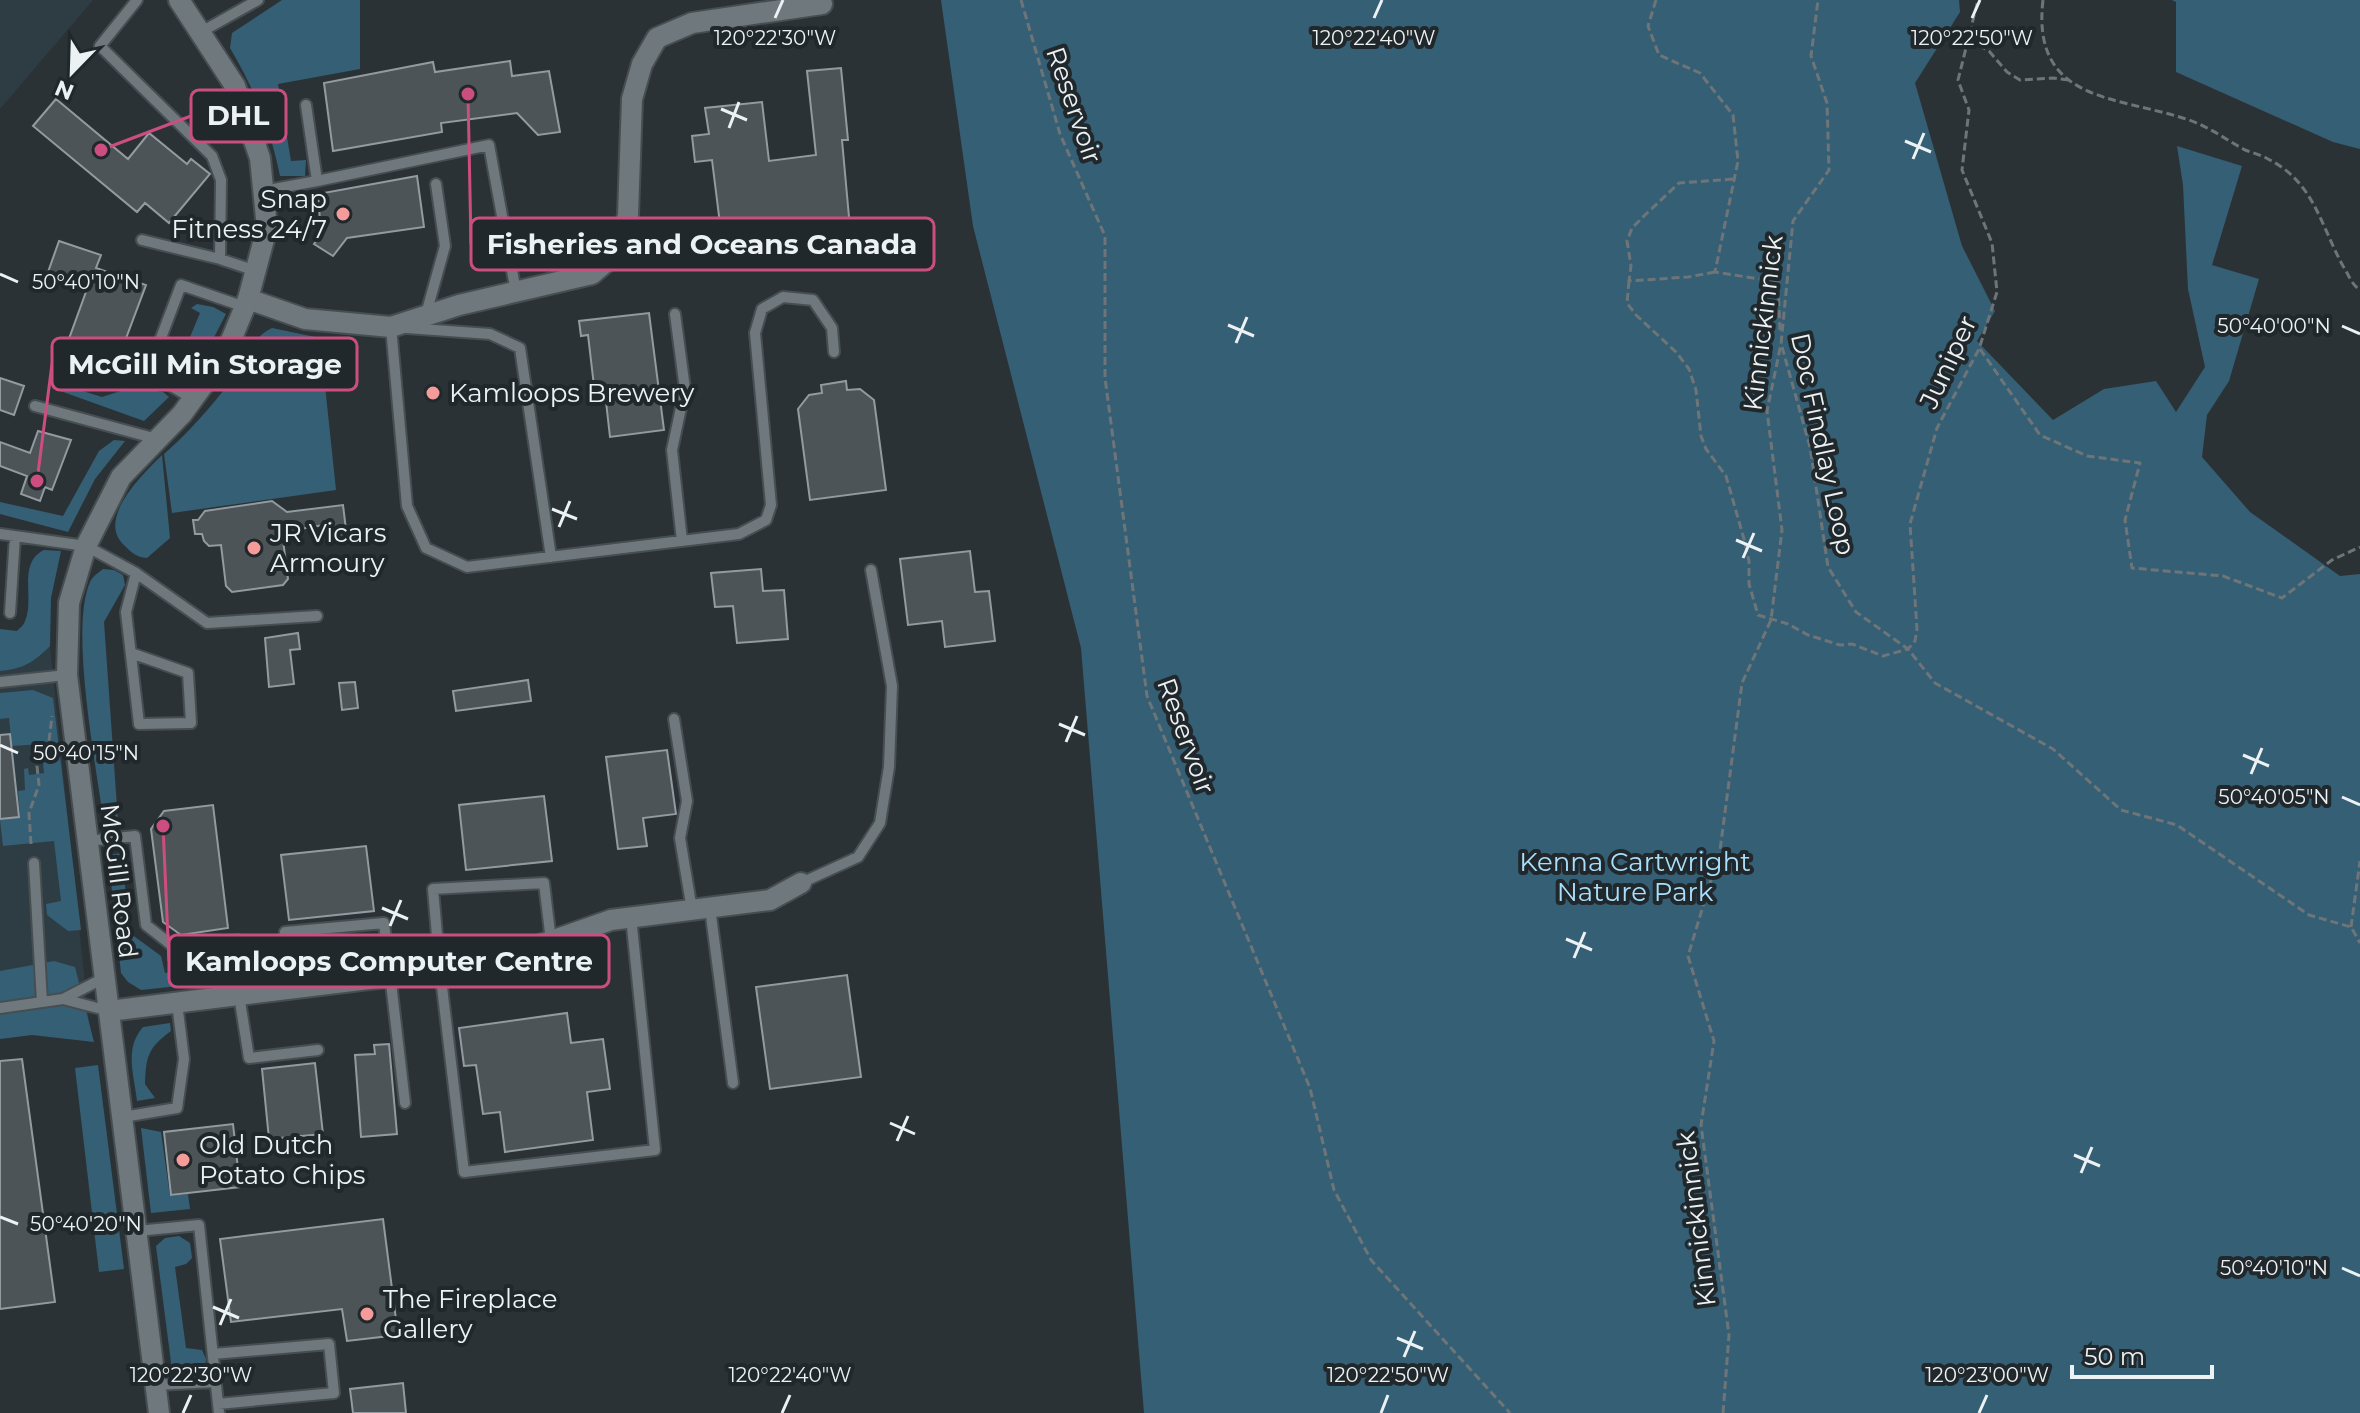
<svg xmlns="http://www.w3.org/2000/svg" width="2360" height="1413" viewBox="0 0 2360 1413" font-family="Montserrat,sans-serif">
<style>
.built{fill:#2e3c44}
.green{fill:#355f75}
.building{fill:#4c5458;stroke:#929ba0;stroke-width:2}
.lines{fill:none;stroke-linecap:round;stroke-linejoin:round}
.lane-casing{stroke:#474e51;stroke-width:14}
.street-casing{stroke:#474e51;stroke-width:24}
.secondary-casing{stroke:#474e51;stroke-width:24}
.path{stroke:#6e7578;stroke-width:3;stroke-dasharray:8 4;stroke-linecap:butt}
.lane{stroke:#6f787c;stroke-width:10}
.street{stroke:#6f787c;stroke-width:20}
.secondary{stroke:#6f787c;stroke-width:20}
.ticks{fill:none;stroke:#ecf1f4;stroke-width:3}
.poi-dot{fill:#f59b99;stroke:#21282c;stroke-width:3}
.labels{text-anchor:middle;dominant-baseline:central;stroke-width:8;stroke-linejoin:round;paint-order:stroke}
.street-label{font-size:26px;fill:#ecf1f4;stroke:#21282c}
.poi-label{font-size:26px;fill:#ecf1f4;stroke:#21282c;text-anchor:start}
.park-label{font-size:26px;fill:#a9dffc;stroke:#21282c}
.ticks-label{font-size:20px;text-anchor:middle;fill:#ecf1f4;stroke:#21282c;stroke-width:8;stroke-linejoin:round;paint-order:stroke}
.leader{fill:none;stroke:#cc4e81;stroke-width:3}
.callout-dot{fill:#cc4e81;stroke:#21282c;stroke-width:3}
.callout{fill:#21282c;stroke:#cc4e81;stroke-width:3}
.callout-label{font-size:28px;text-anchor:middle;font-weight:bold;fill:#ecf1f4}
</style>
<rect width="100%" height="100%" fill="#2b3236"/>
<path class="built" d="M0,0H93L0,109Z
M0,645L50,646L89,1023L0,1030Z"/>
<path class="green" d="M282,0H360V69L278,84L291,161L306,160L305,176H280C271,130 254,88 230,48L232,33Z
M941,0H1959L1960,12L1915,83L1962,246L1995,311L1977,341L2053,420L2104,389L2156,381L2176,412L2205,367L2188,289L2183,185L2177,146L2242,166L2212,265L2259,279L2229,381L2207,415L2202,457L2250,512L2340,576L2360,574V1413H1144L1081,648L973,226Z
M2172,0H2360V149L2333,142L2176,72V2Z
M197,304L213,307L226,314L207,351L186,380L173,376L167,369L168,356L180,361L200,313L191,308Z
M272,328L320,338L336,490L172,513L164,454C189,432 210,408 230,382C245,363 249,339 272,328Z
M54,382L102,397L133,387L163,392L169,397L144,421L52,388Z
M114,440L125,441L95,479L68,532L0,514V502L63,516L99,451Z
M162,455L170,538L147,558C136,557 132,553 125,546C95,520 142,475 162,455Z
M44,550L61,551L51,598L50,646C34,662 23,669 0,671V629L17,631C20,628 24,625 25,621C35,599 17,563 44,550Z
M103,569L114,570L123,575L125,585L104,622L118,821L104,825C97,769 69,630 90,582C93,576 98,573 103,569Z
M33,690L53,698L81,930L68,931L47,915L46,904L61,901L54,841L3,846L0,820L20,817L18,791L25,790L24,769L28,768L29,775L44,773L41,744L12,746L9,718L0,719V693Z
M121,853L131,934L161,956L165,973L224,966L226,981L141,990L128,982L121,973L108,855Z
M54,961L75,967L94,1042L32,1035L0,1039V971Z
M170,1023L171,1031C148,1048 146,1056 145,1084L155,1098L137,1101C134,1074 124,1049 143,1027Z
M98,1065L124,1269L99,1272L75,1068Z
M141,1128L161,1132L170,1196L188,1194L190,1209L151,1213Z
M179,1236L190,1243L192,1258L186,1264L175,1267L186,1348L202,1350L206,1359L205,1367C195,1375 183,1375 172,1370L156,1246L165,1238Z"/>
<path class="building" d="M510,61L512,76L549,71L560,132L538,135L517,113L441,123L442,132L333,151L324,83L433,62L435,72Z
M841,68L848,140H842L852,250L705,265L702,233L721,232L712,160L695,162L692,136L709,134L705,108L762,102L769,161L816,155L807,71Z
M56,99L128,159L149,133L187,164L191,159L210,174L169,223L145,203L137,212L33,126Z
M417,176L424,227L347,238L333,256L314,244L321,234L318,194Z
M59,241L101,255L96,268L146,285L116,365L66,347L87,289L47,275Z
M649,313L664,430L610,437L604,384L594,386L588,335L581,336L579,321Z
M0,378L24,386L14,415L0,410Z
M846,381L847,390L860,389L874,400L886,490L810,500L798,409L809,395L822,393L821,385Z
M38,431L71,440L52,490L45,487L40,501L21,494L27,476L0,466V442L30,453Z
M272,501L287,512L343,505L347,538L326,541L324,525L282,532L288,579L283,585L232,592L226,586L221,545L209,546L204,541L202,534H195L193,520H198L205,511Z
M970,551L975,592L989,591L995,641L945,647L942,621L908,625L900,559Z
M761,569L763,591L784,590L788,639L737,643L733,606L715,607L711,573Z
M298,633L300,649L290,650L294,684L269,687L265,638Z
M528,680L531,701L456,711L453,691Z
M355,682L358,708L342,710L339,683Z
M10,734L19,817L0,819V735Z
M667,750L676,814L643,818L647,846L618,849L606,757Z
M544,796L552,861L466,870L459,805Z
M213,805L228,928L181,935L163,922L151,829L164,811Z
M366,846L374,911L289,920L281,855Z
M847,975L861,1077L770,1089L756,987Z
M567,1013L571,1043L603,1039L610,1089L587,1092L593,1140L505,1152L500,1112L483,1114L476,1065L464,1066L459,1028Z
M389,1044L397,1134L361,1137L355,1055L375,1054L374,1045Z
M22,1059L55,1302L0,1309V1061Z
M315,1063L323,1134L269,1139L262,1069Z
M233,1124L240,1187L171,1195L164,1132Z
M383,1219L398,1335L347,1341L342,1309L231,1322L220,1239Z
M403,1383L406,1413H353L350,1389Z"/>
<g class="lines">
<defs>
<path id="lane" d="M137,0L100,46L212,156L221,180L220,259L256,271
M201,32L258,0
M306,105L317,181L489,145L516,292
M263,191L317,181
M142,240L220,259
M426,314L445,246L436,184
M675,314L685,389L672,450L682,541
M391,327L407,506L426,548L467,567L739,534L766,520L771,505L755,333L762,309L783,297L813,300L832,328L834,352
M407,328L490,334L520,348L551,557
M193,399L148,372L181,285L245,307
M35,406L157,439
M0,534L86,546L136,573L207,623L317,616
M10,613L15,536
M131,653L188,673L191,723L139,724L126,612L136,573
M0,682L67,675
M674,719L687,801L680,838L692,910
M88,841L135,836L146,925L174,947L238,940L246,994
M34,863L42,1002
M801,883L858,857L880,823L889,767L892,686L871,570
M710,908L733,1083
M551,941L544,883L433,889L440,970L464,1172L655,1150L631,917
M290,989L285,932L384,923L405,1103
M239,995L249,1058L318,1050
M63,999L109,1011
M0,1008L63,999L104,978
M123,1117L177,1108L184,1059L177,1003
M137,1231L199,1225L219,1413
M213,1354L329,1344L334,1393L218,1404
M155,1385L216,1382"/>
<path id="street" d="M248,299L305,319L391,327L459,305L592,274L621,249L628,215L632,99L642,64L657,38L692,23L822,4
M109,1011L483,965L611,920L770,900L801,883"/>
<path id="secondary" d="M159,1413L67,675L69,603L86,546L121,477L182,414L225,355L248,299L267,228L260,158L235,86L179,0"/>
</defs>
<use href="#lane" class="lane-casing"/>
<use href="#street" class="street-casing"/>
<use href="#secondary" class="secondary-casing"/>
<path class="path" d="M1021,0L1060,134L1105,236V378L1147,696L1310,1088L1334,1190L1371,1260L1510,1413
M1656,0L1648,26L1659,55L1700,73L1733,115L1738,161L1715,272L1778,282L1780,331
M2043,0C2031,102 2116,96 2186,119C2208,126 2225,139 2245,150C2253,153 2261,155 2268,159C2314,182 2320,224 2343,266C2349,275 2351,284 2360,290
M1968,39L1989,51L2007,72L2020,80L2053,78L2069,80
M1715,272L1688,277L1629,281L1631,266L1627,241L1632,228L1645,215L1679,183L1734,179
M1629,281L1627,303L1636,315L1676,352L1689,369L1696,390L1701,436L1706,449L1726,476L1744,539L1749,561V584L1758,615L1788,624L1808,635L1840,645L1852,644L1883,656L1908,649L1915,641L1917,629L1910,524L1937,428L1979,349L1997,292L1992,243L1962,170L1969,110L1958,80L1978,0
M1782,347L1810,447L1828,567L1856,612L1908,649L1935,683L2053,749L2121,810L2177,825L2309,915L2351,927L2360,943
M1980,349L2040,435L2087,456L2140,463L2125,520L2132,568L2223,576L2282,598L2332,560L2360,547
M31,844L29,813L39,785L37,766L49,741L52,716
M2351,927L2360,861
M1723,1413L1729,1335L1701,1125L1714,1041L1688,956L1720,850L1742,683L1771,620L1782,530L1767,411L1781,344L1793,221L1829,170L1827,103L1811,56L1818,0"/>
<use href="#lane" class="lane"/>
<use href="#street" class="street"/>
<use href="#secondary" class="secondary"/>
</g>
<path class="ticks" d="M775,18L783,0M1374,18L1382,0M1972,18L1980,0M721,109L747,120M729,128L739,102M1905,141L1931,152M1913,159L1924,133M0,274L18,282M1228,325L1254,336M2342,326L2360,334M1236,343L1247,317M552,509L577,519M559,527L570,501M1736,540L1762,551M1743,558L1754,533M1059,724L1085,735M1066,742L1077,716M0,745L18,753M2243,755L2269,766M2251,774L2262,748M2342,797L2360,805M382,908L408,919M390,926L401,900M1566,939L1592,950M1574,958L1585,932M890,1123L915,1134M897,1141L908,1116M2074,1155L2100,1166M2081,1173L2092,1147M0,1217L18,1224M2342,1268L2360,1276M213,1307L239,1318M220,1325L231,1299M1397,1338L1423,1349M1404,1357L1415,1331M183,1413L191,1395M782,1413L790,1395M1381,1413L1388,1395M1979,1413L1987,1395"/>
<g class="poi-dot">
<circle cx="343" cy="214" r="8"/>
<circle cx="433" cy="393" r="8"/>
<circle cx="254" cy="548" r="8"/>
<circle cx="183" cy="1160" r="8"/>
<circle cx="367" cy="1314" r="8"/>
</g>
<g class="labels">
<g class="street-label">
<text transform="translate(1074 105) rotate(71)">Reservoir</text>
<text transform="translate(1763 323) rotate(-83)">Kinnickinnick</text>
<text transform="translate(1948 362) rotate(-65)">Juniper</text>
<text transform="translate(1823 444) rotate(78)">Doc Findlay Loop</text>
<text transform="translate(1186 736) rotate(70)">Reservoir</text>
<text transform="translate(119 881) rotate(83)">McGill Road</text>
<text transform="translate(1696 1219) rotate(-97)">Kinnickinnick</text>
</g>
<g class="poi-label">
<text x="327" y="199" text-anchor="end">Snap<tspan x="327" dy="30">Fitness 24/7</tspan></text>
<text x="449" y="393">Kamloops Brewery</text>
<text x="270" y="533">JR Vicars<tspan x="270" dy="30">Armoury</tspan></text>
<text x="199" y="1145">Old Dutch<tspan x="199" dy="30">Potato Chips</tspan></text>
<text x="383" y="1299">The Fireplace<tspan x="383" dy="30">Gallery</tspan></text>
</g>
<g class="park-label">
<text x="1635" y="862">Kenna Cartwright<tspan x="1635" dy="30">Nature Park</tspan></text>
</g>
</g>
<g class="ticks-label">
<text x="775" y="45">120°22'30"W</text>
<text x="1374" y="45">120°22'40"W</text>
<text x="1972" y="45">120°22'50"W</text>
<text x="86" y="289">50°40'10"N</text>
<text x="2274" y="333">50°40'00"N</text>
<text x="86" y="760">50°40'15"N</text>
<text x="2274" y="804">50°40'05"N</text>
<text x="86" y="1231">50°40'20"N</text>
<text x="2274" y="1275">50°40'10"N</text>
<text x="191" y="1382">120°22'30"W</text>
<text x="790" y="1382">120°22'40"W</text>
<text x="1388" y="1382">120°22'50"W</text>
<text x="1987" y="1382">120°23'00"W</text>
</g>
<path class="leader" d="M101 150L191 116M468 94L471 244M37 481L52 364M163 826L169 961"/>
<g class="callout-dot">
<circle cx="101" cy="150" r="8"/>
<circle cx="468" cy="94" r="8"/>
<circle cx="37" cy="481" r="8"/>
<circle cx="163" cy="826" r="8"/>
</g>
<g class="callout">
<rect x="191" y="90" width="95" height="52" rx="8"/>
<rect x="471" y="218" width="463" height="52" rx="8"/>
<rect x="52" y="338" width="305" height="52" rx="8"/>
<rect x="169" y="935" width="440" height="52" rx="8"/>
</g>
<g class="callout-label">
<text x="238" y="125">DHL</text>
<text x="702" y="254">Fisheries and Oceans Canada</text>
<text x="205" y="374">McGill Min Storage</text>
<text x="389" y="971">Kamloops Computer Centre</text>
</g>
<g transform="translate(72 72) rotate(203)" stroke="#21282c" stroke-width="6" paint-order="stroke">
<path d="M0-6L14 30L0 20L-14 30Z" fill="#ecf1f4"/>
<text y="-12" font-size="22" font-weight="bold" text-anchor="middle" fill="#ecf1f4">N</text>
</g>
<path d="M2072 1365v12h140v-12" fill="none" stroke="#ecf1f4" stroke-width="4"/>
<text x="2084" y="1365" font-size="24" fill="#ecf1f4" stroke="#21282c" stroke-width="6" paint-order="stroke">50 m</text>
</svg>
